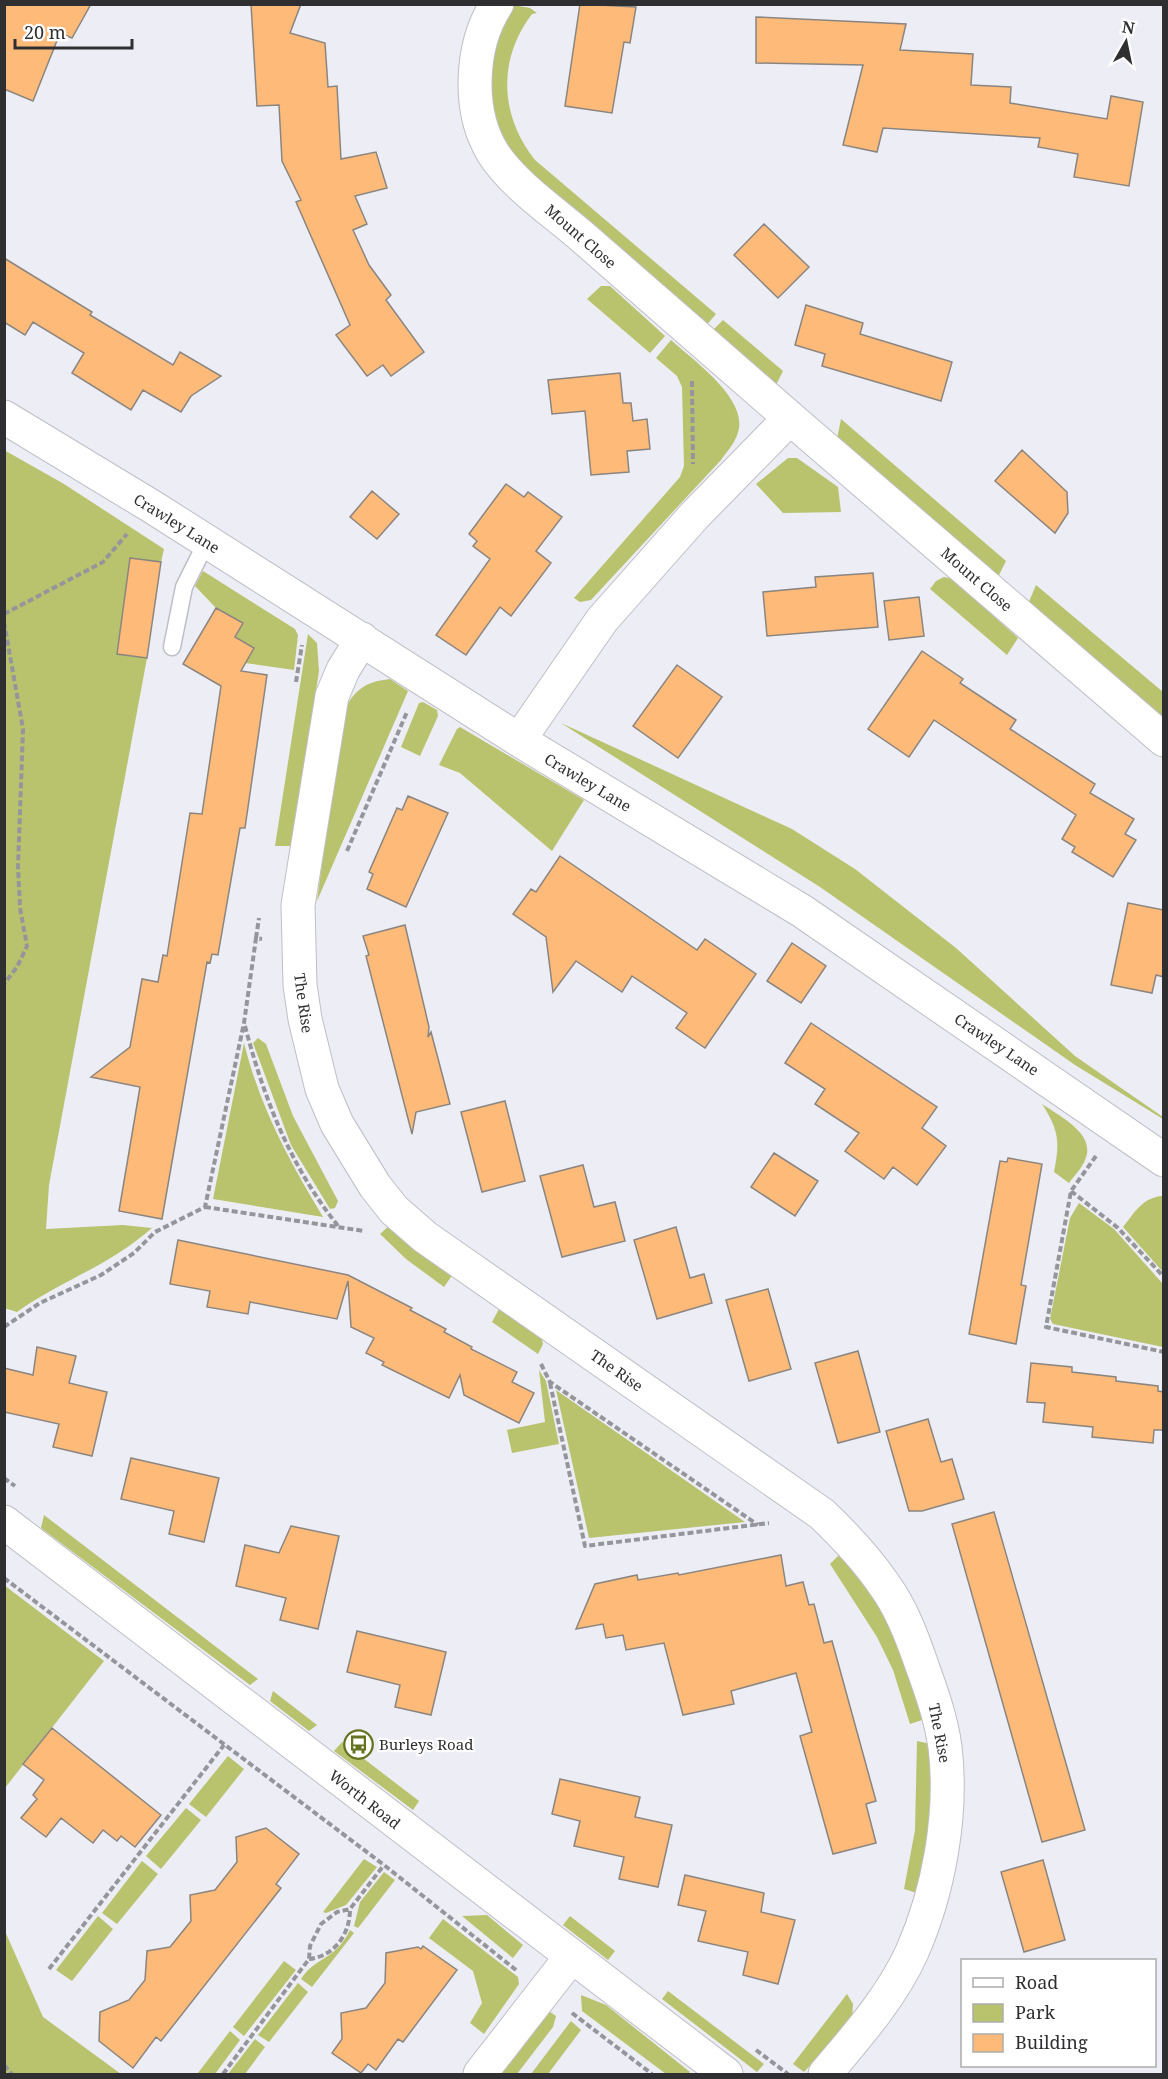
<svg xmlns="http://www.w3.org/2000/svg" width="1168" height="2079" viewBox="0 0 1168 2079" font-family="'Noto Serif',serif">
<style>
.green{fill:#b9c26d}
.building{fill:#feba79;stroke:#8b8580;stroke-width:1.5}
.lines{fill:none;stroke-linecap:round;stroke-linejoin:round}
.lane-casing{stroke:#bebec6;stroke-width:19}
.street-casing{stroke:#bebec6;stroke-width:35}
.secondary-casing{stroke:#bebec6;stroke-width:35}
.path{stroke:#95959b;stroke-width:4;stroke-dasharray:6 3;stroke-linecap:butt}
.lane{stroke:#fff;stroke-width:16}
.street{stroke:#fff;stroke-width:33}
.secondary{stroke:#fff;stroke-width:33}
.labels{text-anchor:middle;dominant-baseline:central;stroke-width:4.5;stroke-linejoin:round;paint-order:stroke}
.street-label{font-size:15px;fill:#2f2f32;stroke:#fff}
.poi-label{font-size:15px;fill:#2f2f32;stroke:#fff;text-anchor:start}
</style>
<rect width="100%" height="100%" fill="#ededf5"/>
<path class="green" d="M513,5L530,8L537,13L532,14C497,60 500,116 535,160L716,314L704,328L512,159L492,113L489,85L498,25Z
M601,286H610L665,336L650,353L587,299Z
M723,320L783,371L774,389L711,332Z
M671,340C693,360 744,396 739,428C737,441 728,450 721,460L591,600L580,602L574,598L680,477L684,466L682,387L677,376L656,358Z
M841,419L1006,561L998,577L837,439Z
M4,450L64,484L164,549L161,562L130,559L117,654L147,658L49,1185L46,1229L123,1225L152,1228C109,1266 62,1280 17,1312L4,1308Z
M788,458H797L838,487L841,512L783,513L756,484Z
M203,571L295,629L298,635L294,670L245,663L235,637L242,623L216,608L195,586Z
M944,577L952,579L1018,638L1007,655L930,589L936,581Z
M1036,585L1163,692V722L1028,604Z
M308,634L317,643L319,671L292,846H275Z
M390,679L408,691L317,901L342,714C354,691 363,682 390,679Z
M423,702L437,710L438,716L420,756L401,747L419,703Z
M561,723L792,829L855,869L956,948L1075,1056L1163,1117V1119L1075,1065L820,887Z
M460,727L584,800L552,851L460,773L439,765L457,729Z
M258,1038L266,1044L293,1116L338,1201L335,1208L330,1209L291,1145L253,1043Z
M244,1043C260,1107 289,1161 323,1217L213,1199Z
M1042,1104C1059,1116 1097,1134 1085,1160C1082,1168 1074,1176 1069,1183L1054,1172C1060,1142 1059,1130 1042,1104Z
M1163,1196H1164L1163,1272L1123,1227C1135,1212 1143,1197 1163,1196Z
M1079,1203L1114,1229L1163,1284V1347L1053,1324L1050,1319L1070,1218Z
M391,1224L453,1274L444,1287L406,1259L380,1234Z
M499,1309L541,1335L543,1344L538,1354L492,1322Z
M539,1370L546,1381L559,1444L512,1453L507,1430L545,1422Z
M556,1390L745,1522L589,1538Z
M44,1515L258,1679L250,1685L41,1528Z
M838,1556L846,1558L888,1619L925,1719L910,1724L893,1670L877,1637L830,1564Z
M4,1585L104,1661L5,1788H4Z
M273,1691L317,1725L309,1731L270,1701Z
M917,1741L931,1744V1828L917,1893L904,1889L915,1830Z
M342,1742L419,1801L413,1810L334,1751Z
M228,1756L244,1769L206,1817L189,1804Z
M186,1808L201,1820L161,1869L146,1856Z
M364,1859L377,1867L346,1905L326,1913L323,1912Z
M142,1861L158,1874L117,1924L102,1913Z
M384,1872L395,1880L358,1928L354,1926L360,1902Z
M487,1915L523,1945L513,1958L462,1916Z
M98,1916L113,1929L72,1981L56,1970Z
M570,1916L615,1951L608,1960L563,1925Z
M443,1919L518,1977L519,1984L484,2034L470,2023L482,2003L473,1971L429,1938Z
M4,1929L43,2017L121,2074H5Z
M350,1930L354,1933L312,1987L301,1979C316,1956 335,1961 350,1930Z
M284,1961L296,1970L244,2036L233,2027Z
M298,1983L308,1992L269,2042L258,2035Z
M668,1991L764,2064L757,2072L662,1999Z
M847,1994L853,2004L852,2020L804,2072L793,2064Z
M581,1995L606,2005L690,2072L688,2074H666L582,2011Z
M546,2009L556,2016L553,2027L517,2074H497Z
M571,2021L581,2030L548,2074H531Z
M230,2031L240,2040L215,2074L198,2073Z
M255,2039L265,2047L245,2074H228Z"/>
<path class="building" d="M4,4H91L72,38L60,33L33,101L4,89Z
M251,4H301L290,33L325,43L328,87L337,86L341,159L376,152L387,188L355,196L367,224L353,230L369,265L391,295L386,300L424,352L391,376L383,365L367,376L336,335L350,325L296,202L301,200L282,161L279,105L257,106Z
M580,4L636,7L630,43L624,42L612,113L565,106Z
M756,17L906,24L900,50L973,54L971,85L1011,87L1010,103L1107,119L1111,96L1143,102L1129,186L1074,177L1078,154L1038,147L1040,138L883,128L877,152L843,145L863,65L756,63Z
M764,224L809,267L778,298L734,255Z
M4,258L92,312L90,315L173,365L180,352L221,376L191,396L181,412L143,390L131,410L72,373L84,353L33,322L25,335L4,322Z
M806,305L863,323L860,334L952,362L941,401L822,366L825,354L795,345Z
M620,373L623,403H631L633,421L647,419L650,449L627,451L629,472L591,475L585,411L552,414L548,380Z
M1022,450L1067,492L1068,513L1055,533L995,481Z
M506,484L524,497L528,492L562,517L536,551L551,563L511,616L500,607L466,655L436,635L490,559L473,546L477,541L469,534Z
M372,491L399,514L377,539L350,517Z
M130,558L161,562L147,658L117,654Z
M873,573L878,627L767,636L763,592L816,587L815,577Z
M919,597L924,636L889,640L884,601Z
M216,608L243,623L235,637L254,648L241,671L267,675L245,828H240L218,955L212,954L210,963L207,962L162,1219L119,1211L140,1087L91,1077L130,1047L142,979L158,982L163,955L167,956L190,813L202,814L221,686L183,664Z
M922,651L963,679L960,683L1016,720L1010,729L1095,784L1090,793L1134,819L1125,834L1136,840L1113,877L1072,852L1075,847L1062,839L1076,815L934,720L909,757L868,729Z
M677,665L722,697L678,758L633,726Z
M408,796L448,813L406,907L367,889L373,874L369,872L397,808L402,810Z
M560,856L697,950L705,939L756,974L705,1048L676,1028L687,1013L632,976L622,992L576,961L553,992L546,937L513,914L531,889L536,892Z
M1128,903L1164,910V977L1156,975L1152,993L1111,985Z
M405,925L429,1027L428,1037L431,1032L450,1104L416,1112L412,1134L366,956L369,955L363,936Z
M792,943L826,966L801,1003L767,981Z
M811,1023L937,1107L922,1128L946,1146L917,1185L893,1167L884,1179L845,1151L859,1133L815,1104L825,1089L785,1063Z
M505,1101L525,1181L482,1192L461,1112Z
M774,1153L818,1181L795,1216L751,1187Z
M1008,1158L1042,1164L1021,1285L1026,1286L1016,1344L969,1334L1000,1161L1007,1162Z
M583,1165L594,1207L615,1202L625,1241L562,1257L540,1176Z
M676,1227L690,1278L704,1274L712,1303L657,1319L634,1240Z
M178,1240L348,1275L412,1308L410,1310L446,1329L444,1332L472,1347L471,1349L517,1372L512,1382L534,1393L519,1423L464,1395L460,1375L449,1398L382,1365L384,1362L366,1353L374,1338L351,1327L348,1281L337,1319L250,1302L248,1314L207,1307L210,1291L170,1284Z
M768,1289L791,1369L749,1381L726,1300Z
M37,1347L76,1356L69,1383L107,1392L92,1456L53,1447L59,1424L4,1412V1368L33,1375Z
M858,1351L880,1432L838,1443L815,1363Z
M1031,1363L1072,1367V1372L1116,1377V1381L1158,1386V1391L1164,1392V1430H1154L1153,1443L1092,1437L1093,1427L1043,1422L1045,1403L1027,1402Z
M928,1419L941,1462L952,1459L964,1499L922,1511H909L886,1431Z
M131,1458L219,1478L204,1542L169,1534L174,1511L121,1499Z
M994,1512L1085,1830L1042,1842L952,1524Z
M291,1526L339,1536L318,1629L280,1620L286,1598L236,1586L245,1545L279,1553Z
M781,1555L786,1586L803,1582L809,1605L814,1604L824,1643L832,1641L876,1801L866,1804L876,1843L833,1854L800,1736L812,1732L796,1673L731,1691L734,1704L683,1715L664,1643L626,1650L623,1635L606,1638L603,1624L576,1629L595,1584L637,1575L638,1580L678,1573L679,1575Z
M357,1631L446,1652L431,1715L395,1707L400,1685L347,1672Z
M52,1728L161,1815L135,1847L121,1836L117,1841L103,1830L93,1843L61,1818L46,1837L21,1818L37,1799L33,1795L44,1780L23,1764Z
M560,1779L640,1797L635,1817L672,1825L658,1887L619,1879L624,1857L574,1846L580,1821L552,1814Z
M266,1828L299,1854L276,1884L281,1888L161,2041L156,2037L133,2068L99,2041L100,2012L129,2000L145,1980L147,1951L170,1947L191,1921L190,1895L215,1890L237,1862L236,1837Z
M1043,1860L1065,1940L1024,1952L1001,1872Z
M685,1875L764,1893L761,1912L795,1920L778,1984L743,1975L748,1952L698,1941L706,1911L678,1905Z
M423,1946L457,1970L403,2042L398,2039L376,2070L368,2064L361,2073L332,2053L342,2039L341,2013L366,2008L385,1983L386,1953L418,1947L421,1949Z"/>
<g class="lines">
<defs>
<path id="lane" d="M172,647L184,587L207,541"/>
<path id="street" d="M497,4C470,45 467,111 493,153C513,185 558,215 586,240C654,299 722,359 790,418
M4,417L151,506L519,740L802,911L1164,1160
M362,639L343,670L332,696L298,905L300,985L305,1019L322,1089L337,1124L375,1186L394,1210L425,1237L822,1514C845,1536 867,1559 885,1586C901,1608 911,1634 920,1660C930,1688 941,1717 945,1747C953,1813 939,1891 912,1952C891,1998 857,2036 825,2074
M519,740L602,620L694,516L790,418L1164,740
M480,2074L571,1957"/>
<path id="secondary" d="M4,1522L726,2074"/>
</defs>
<use href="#lane" class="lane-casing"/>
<use href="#street" class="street-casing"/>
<use href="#secondary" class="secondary-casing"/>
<path class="path" d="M692,381L693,464
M4,614L103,562L127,534
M4,622L23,729L18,866L20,908L27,946L17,967L4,984
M296,682L302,645
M347,851L407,712
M256,938L259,918
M245,1026C264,1099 291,1168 339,1227
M1096,1156L1071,1191L1046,1327L1164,1352
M1071,1191L1118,1228L1164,1277
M205,1207L364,1231
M4,1327L40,1303L101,1275L134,1253L155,1232L205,1207L244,1023L256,938L262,939
M541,1364L550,1382L758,1525
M550,1383L585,1546L769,1523
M4,1478L15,1486
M4,1578L384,1865L516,1970
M309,1959C335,1956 350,1934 350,1909
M49,1969L224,1745
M572,2013L652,2074
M756,2050L788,2074
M4,2065L12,2074
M223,2074L309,1959L310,1946L321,1924L337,1912L350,1909L384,1865"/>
<use href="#lane" class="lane"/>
<use href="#street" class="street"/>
<use href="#secondary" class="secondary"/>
</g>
<defs>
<symbol id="bus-ring" viewBox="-11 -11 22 22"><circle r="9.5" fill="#fff" stroke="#647320" stroke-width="1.5"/><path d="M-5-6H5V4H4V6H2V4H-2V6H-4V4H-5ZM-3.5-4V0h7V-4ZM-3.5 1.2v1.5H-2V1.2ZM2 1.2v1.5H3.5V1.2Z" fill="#647320"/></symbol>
</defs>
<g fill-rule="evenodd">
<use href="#bus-ring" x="342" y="1728" width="33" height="33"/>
</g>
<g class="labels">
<g class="street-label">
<text transform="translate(581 236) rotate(41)">Mount Close</text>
<text transform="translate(177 523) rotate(32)">Crawley Lane</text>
<text transform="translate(977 579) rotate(41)">Mount Close</text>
<text transform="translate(588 782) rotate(31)">Crawley Lane</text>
<text transform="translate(304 1003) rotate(82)">The Rise</text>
<text transform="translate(997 1044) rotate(34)">Crawley Lane</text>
<text transform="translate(617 1370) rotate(35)">The Rise</text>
<text transform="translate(940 1733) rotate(79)">The Rise</text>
<text transform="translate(365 1799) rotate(38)">Worth Road</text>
</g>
<g class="poi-label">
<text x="379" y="1744">Burleys Road</text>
</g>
</g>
<rect width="1168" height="2079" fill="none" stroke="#2f2f32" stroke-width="12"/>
<rect x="961" y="1959" width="195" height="108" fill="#ffffff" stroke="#acacad" stroke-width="1.5"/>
<rect x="973" y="1978" width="30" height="9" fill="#ffffff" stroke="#acacad" stroke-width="1.5"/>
<text x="1015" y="1989" font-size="18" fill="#2f2f32">Road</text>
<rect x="973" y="2004" width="30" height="18" fill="#b9c26d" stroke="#acacad" stroke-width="1.5"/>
<text x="1015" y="2019" font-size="18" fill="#2f2f32">Park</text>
<rect x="973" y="2034" width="30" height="18" fill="#feba79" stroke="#acacad" stroke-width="1.5"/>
<text x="1015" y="2049" font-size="18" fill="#2f2f32">Building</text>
<g transform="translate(1126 42) rotate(9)" stroke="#ffffff" stroke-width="4.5" paint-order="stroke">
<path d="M0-4.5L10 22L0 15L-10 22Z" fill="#2f2f32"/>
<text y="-9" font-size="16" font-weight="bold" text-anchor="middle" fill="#2f2f32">N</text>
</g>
<path d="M15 39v9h117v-9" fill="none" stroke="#2f2f32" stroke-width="3"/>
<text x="24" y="39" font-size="18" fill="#2f2f32" stroke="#ffffff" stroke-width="4.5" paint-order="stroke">20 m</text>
</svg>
